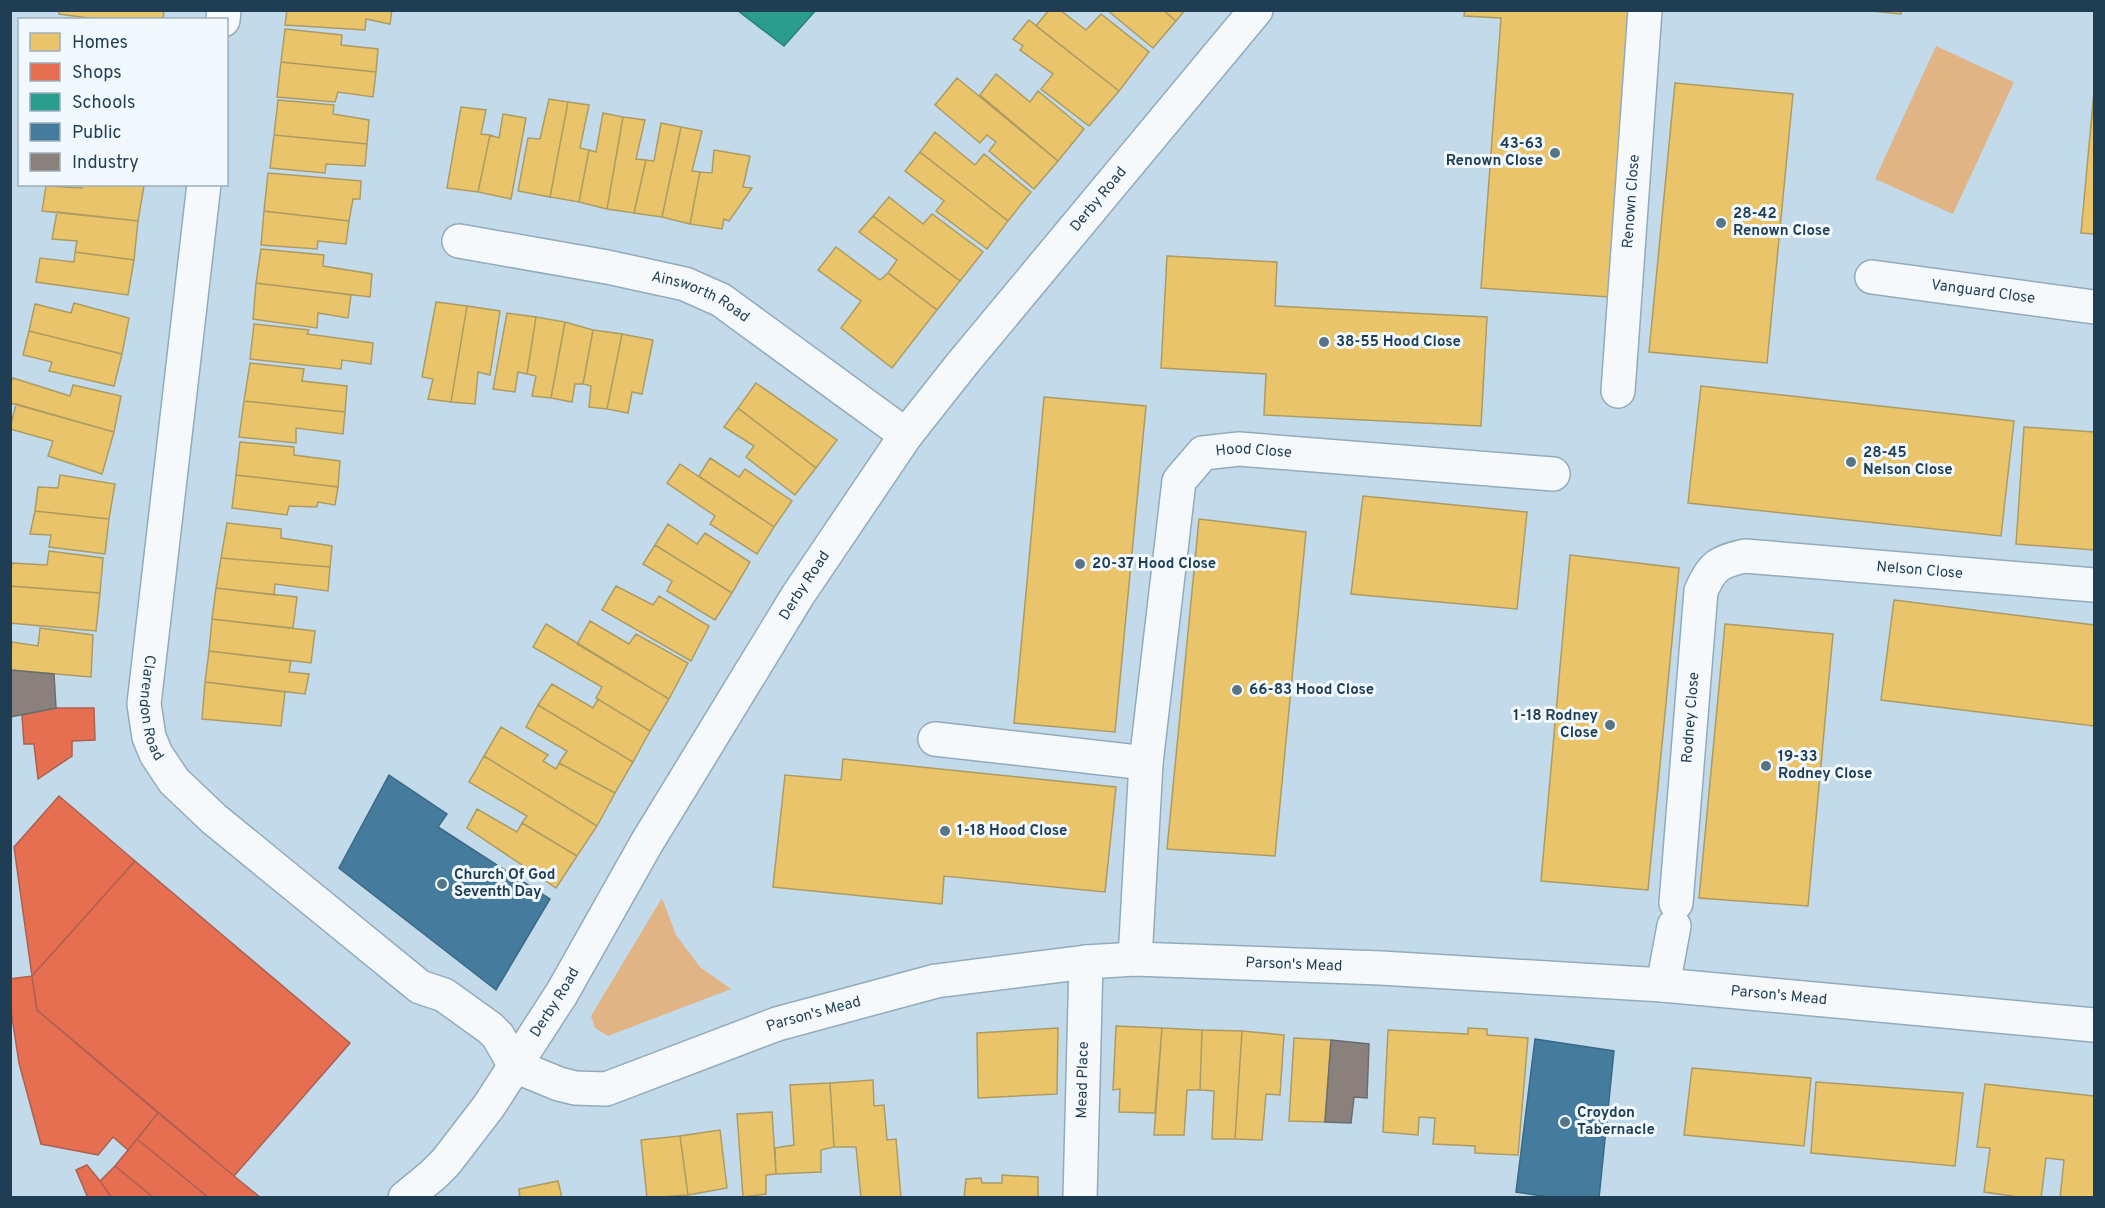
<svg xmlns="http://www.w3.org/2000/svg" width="2105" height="1208" viewBox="0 0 2105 1208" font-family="Overpass,sans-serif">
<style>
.green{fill:#e1b485}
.homes{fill:#e9c46a;stroke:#ac9c63;stroke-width:1.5}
.shops{fill:#e76f51;stroke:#ab6052;stroke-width:1.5}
.schools{fill:#2a9d8f;stroke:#27807d;stroke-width:1.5}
.public{fill:#457b9d;stroke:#3a6987;stroke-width:1.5}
.industry{fill:#8a817c;stroke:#6a6d70;stroke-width:1.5}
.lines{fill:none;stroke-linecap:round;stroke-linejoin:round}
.minor-casing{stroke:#92abbb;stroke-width:36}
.minor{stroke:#f6f9fc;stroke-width:33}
.poi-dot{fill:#587588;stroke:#f1f8fe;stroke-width:2}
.labels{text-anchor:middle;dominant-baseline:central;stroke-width:6;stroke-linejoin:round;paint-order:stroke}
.poi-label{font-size:15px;font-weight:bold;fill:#1f3e53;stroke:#f1f8fe;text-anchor:start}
.street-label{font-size:15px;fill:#1f3e53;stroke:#f1f8fe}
</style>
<rect width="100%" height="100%" fill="#c3daeb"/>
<path class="green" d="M1936,46L2014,82L1953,214L1875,179Z
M662,898L676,935L700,967L731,989L608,1036L595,1028L591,1016Z"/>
<path class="homes" d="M59,10H164L163,20H103L59,14Z
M287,10H392L390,24L366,19L365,30L285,25Z
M1049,10H1060L1086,30L1101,14L1149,52L1119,91L1036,26Z
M1107,10H1163L1176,21L1153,48Z
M1163,10H1185L1176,21Z
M1465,10H1630L1609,297L1481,288L1501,18L1464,16Z
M1861,10H1901V14Z
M1029,20L1119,91L1089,126L1041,89L1053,74L1020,50L1023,46L1013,39Z
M285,29L342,35L341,45L378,49L376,72L281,62Z
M281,62L376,72L373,97L338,92L335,102L277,97Z
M996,74L1030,102L1038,91L1084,129L1058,161L980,95Z
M957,78L1058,161L1034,189L989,151L996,142L987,135L980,143L935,105Z
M1675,83L1793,94L1767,363L1649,352Z
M2094,91V234L2081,233Z
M549,99L568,102L550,197L518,191L528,138L540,139Z
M278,100L334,105L333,114L369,120L367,144L274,135Z
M568,102L589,105L580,148L589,150L579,202L550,197Z
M461,107L486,110L481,134L490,135L478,192L447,188Z
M603,113L623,117L607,209L579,202L589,150L596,152Z
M503,114L526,118L511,199L478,192L490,135L499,138Z
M623,117L645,120L636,159L646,160L634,213L607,209Z
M661,123L681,127L662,217L634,213L646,160L654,161Z
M681,127L702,131L692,171L700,172L690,224L662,217Z
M935,132L975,165L984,154L1031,192L1008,221L920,152Z
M274,135L367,144L365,166L326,164L325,173L270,168Z
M714,150L750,156L743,187L752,188L729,221L724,219L722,229L690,224L700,172L712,173Z
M920,152L1008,221L987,249L936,211L944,201L905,171Z
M268,173L361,181L360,199H353L349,221L264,211Z
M83,184H131L144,186L138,221L42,211L46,186L82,188Z
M889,197L923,224L932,214L983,252L960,281L873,216Z
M264,211L349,221L346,244L318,241L317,249L261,245Z
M57,212L138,221L134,260L75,252L77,241L52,239Z
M873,216L960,281L937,310L888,273L897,260L859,232Z
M836,247L880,280L888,273L937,310L892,368L841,328L861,301L818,270Z
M261,249L324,255L323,266L372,274L370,297L256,283Z
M75,252L134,260L128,295L36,282L40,258L74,262Z
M1167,256L1277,262L1275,306L1487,317L1481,426L1264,415L1266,374L1161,368Z
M256,283L351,295L348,318L318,313L317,328L253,319Z
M436,302L467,306L451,402L428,399L433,379L422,377Z
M74,303L129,318L122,354L29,331L35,304L71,313Z
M467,306L500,311L490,375L478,372L475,404L451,402Z
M507,313L536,317L527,374L518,372L515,392L493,389Z
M536,317L565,322L551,398L532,396L536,376L527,374Z
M565,322L593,330L583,384H575L572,402L551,398Z
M254,324L309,330L307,334L373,343L371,364L342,360L341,369L250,359Z
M593,330L622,334L607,409L589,407L591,386L583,384Z
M29,331L122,354L114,386L49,371L52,362L23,355Z
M622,334L653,340L642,394L632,392L628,413L607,409Z
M250,363L304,369L302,381L347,386L345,412L244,401Z
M13,378L70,396L73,385L121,396L114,432L10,403V385Z
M756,383L837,440L816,468L738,408Z
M1701,386L2014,421L2001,536L1688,503Z
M1044,397L1146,406L1115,732L1014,723Z
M244,401L345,412L343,434L296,428V443L239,437Z
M16,404L114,432L102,474L48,456L53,441L10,429Z
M738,408L816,468L795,495L746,457L754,446L724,427Z
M2024,427L2094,432V550L2016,544Z
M240,442L294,447V455L340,461L338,487L236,475Z
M710,458L739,477L745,469L792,501L774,527L699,476Z
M680,464L774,527L757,554L710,524L715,516L667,483Z
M60,475L115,484L109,519L35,511L38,487L58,488Z
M236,475L338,487L335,505L318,502L317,507L289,506L287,515L232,508Z
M1363,496L1527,512L1517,609L1351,594Z
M35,511L109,519L105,554L49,547L51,535L30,534Z
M1199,519L1306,532L1275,856L1167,849Z
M227,523L281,529V538L332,546L330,567L221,558Z
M668,524L697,544L705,533L750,562L732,593L655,545Z
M655,545L732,593L715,620L667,591L672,581L643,564Z
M49,551L103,558L100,593L10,586L12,563L47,565Z
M1570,555L1679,568L1648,890L1541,881Z
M221,558L330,567L328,591L275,584L274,595L216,588Z
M10,586L100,593L96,631L10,623Z
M616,586L653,605L659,596L709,626L691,661L602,610Z
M216,588L297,597L293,628L212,619Z
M1894,600L2094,625V726L1881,700Z
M212,619L315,631L311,663L209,651Z
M590,621L629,644L636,634L688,663L669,699L577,644Z
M546,624L669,699L650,731L596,698L602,687L533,647Z
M1725,624L1833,634L1808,906L1699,898Z
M40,628L93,635L91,677L10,670L12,642L38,646Z
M209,651L291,661L289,672L309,674L305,694L205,682Z
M205,682L285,692L281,726L202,719Z
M552,684L593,708L598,699L650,731L633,762L538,705Z
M538,705L633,762L615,793L559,763L567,751L526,727Z
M501,727L548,755L543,761L556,769L559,763L615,793L597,826L484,756Z
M484,756L597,826L577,856L522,823L527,816L469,782Z
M843,759L1116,787L1105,892L944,876L942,904L773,887L785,775L841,780Z
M477,809L517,832L522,823L577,856L556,888L467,828Z
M1116,1026L1162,1028L1155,1113L1119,1112L1120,1089L1113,1090Z
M1058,1028L1057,1094L978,1098L977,1033Z
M1162,1028L1202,1030L1200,1090H1187L1184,1135H1154Z
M1468,1028L1487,1029V1035L1528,1038L1518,1155L1475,1153V1146L1433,1144L1435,1118L1419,1117L1418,1135L1383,1132L1388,1030L1468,1034Z
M1202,1030L1242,1031L1235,1139H1212L1214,1091L1200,1090Z
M1242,1031L1284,1035L1280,1095L1266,1094L1262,1140L1235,1139Z
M1294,1038L1331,1040L1325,1122L1289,1121Z
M1692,1068L1811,1078L1804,1146L1684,1135Z
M873,1080L874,1106L884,1105L887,1140L896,1139L901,1198H861L856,1147H834L830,1083Z
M1816,1082L1963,1093L1955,1166L1811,1153Z
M830,1083L834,1147L821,1150V1172L776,1174L775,1148L794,1145L790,1085Z
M1985,1084L2094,1096V1198H2060L2064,1160L2046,1158L2041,1198H2012V1196L1984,1192L1990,1148L1977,1147Z
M772,1112L776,1174L766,1175V1194L743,1197L737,1114Z
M720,1130L727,1188L688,1195L680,1136Z
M680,1136L688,1195L647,1198L641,1140Z
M1002,1175L1038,1177V1198H964L966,1179L981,1178L982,1183H1002Z
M558,1181L562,1198H520L519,1189Z"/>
<path class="shops" d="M56,708H94L95,740L72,741V756L38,779L34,744H24L22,715Z
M59,796L135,861L32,976L14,847Z
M135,861L350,1043L234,1176L37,1010L32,976Z
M32,976L37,1010L158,1113L128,1150L113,1137L98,1155L41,1144L19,1063L10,1004V979Z
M158,1113L234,1176L261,1198H209L137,1139Z
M137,1139L209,1198H154L115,1166Z
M87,1165L100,1181L112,1198H88L76,1170Z
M115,1166L154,1198H112L100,1181Z"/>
<path class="schools" d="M737,10H816L784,46Z"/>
<path class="public" d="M389,775L447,814L438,827L550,899L496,990L339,868Z
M1535,1039L1614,1051L1599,1198H1555L1516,1192Z"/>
<path class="industry" d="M10,670L54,674L56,708L10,717Z
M1331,1040L1369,1044L1367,1098L1354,1097L1351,1123L1325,1122Z"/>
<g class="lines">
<defs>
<g id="minor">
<path d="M223,20L224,10"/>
<path id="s1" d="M204,184L144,704L149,737L156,754L174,781L214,819L420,987L444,995L490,1028L498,1036L515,1066"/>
<path id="s2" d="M459,241L607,267L685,284L721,300L906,435"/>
<path id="s3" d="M1872,277L2094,307"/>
<path id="s4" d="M1618,391L1645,10"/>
<path d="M935,739L1146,763"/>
<path id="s5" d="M1676,903L1701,591C1712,566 1718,562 1745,556L2094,585"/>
<path id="s6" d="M1135,959L1146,763L1179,481L1203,453L1239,449L1553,474"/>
<path d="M1663,985L1674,926"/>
<path id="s7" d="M515,1066L559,1084L575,1088L606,1089L777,1024L936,981L1086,962L1135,959L1381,968L1663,985L2094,1025"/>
<path id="s8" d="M405,1198L433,1175L446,1162L489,1106L562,993L646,844L798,595L906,435L962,364L1256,10"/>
<path id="s9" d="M1080,1198L1086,962"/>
</g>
</defs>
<use href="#minor" class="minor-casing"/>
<use href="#minor" class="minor"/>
</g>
<g class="poi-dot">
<circle cx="1555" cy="153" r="6"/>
<circle cx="1721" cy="223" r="6"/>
<circle cx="1324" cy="342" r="6"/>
<circle cx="1851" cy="462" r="6"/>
<circle cx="1080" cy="564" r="6"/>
<circle cx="1237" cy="690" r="6"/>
<circle cx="1610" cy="725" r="6"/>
<circle cx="1766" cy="766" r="6"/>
<circle cx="945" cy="831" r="6"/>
<circle cx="442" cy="884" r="6"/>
<circle cx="1565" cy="1122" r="6"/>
</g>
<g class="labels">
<g class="poi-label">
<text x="1543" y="144" text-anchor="end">43-63<tspan x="1543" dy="17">Renown Close</tspan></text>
<text x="1733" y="214">28-42<tspan x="1733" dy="17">Renown Close</tspan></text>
<text x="1336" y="342">38-55 Hood Close</text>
<text x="1863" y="453">28-45<tspan x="1863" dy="17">Nelson Close</tspan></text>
<text x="1092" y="564">20-37 Hood Close</text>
<text x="1249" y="690">66-83 Hood Close</text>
<text x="1598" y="716" text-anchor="end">1-18 Rodney<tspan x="1598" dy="17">Close</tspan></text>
<text x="1778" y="757">19-33<tspan x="1778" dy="17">Rodney Close</tspan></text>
<text x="957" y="831">1-18 Hood Close</text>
<text x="454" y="875">Church Of God<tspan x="454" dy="17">Seventh Day</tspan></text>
<text x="1577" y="1113">Croydon<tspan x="1577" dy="17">Tabernacle</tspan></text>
</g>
<g class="street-label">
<text stroke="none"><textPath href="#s8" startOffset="1220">Derby Road</textPath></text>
<text stroke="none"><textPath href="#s4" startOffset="190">Renown Close</textPath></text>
<text stroke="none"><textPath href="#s3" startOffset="112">Vanguard Close</textPath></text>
<text stroke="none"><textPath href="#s2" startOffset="249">Ainsworth Road</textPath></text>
<text stroke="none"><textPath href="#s6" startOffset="568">Hood Close</textPath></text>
<text stroke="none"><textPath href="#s5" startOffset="548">Nelson Close</textPath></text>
<text stroke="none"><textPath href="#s8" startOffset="734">Derby Road</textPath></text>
<text stroke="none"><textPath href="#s1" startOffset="528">Clarendon Road</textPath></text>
<text stroke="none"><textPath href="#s5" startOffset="186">Rodney Close</textPath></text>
<text stroke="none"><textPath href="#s7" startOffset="802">Parson's Mead</textPath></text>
<text stroke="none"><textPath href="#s7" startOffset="1288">Parson's Mead</textPath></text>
<text stroke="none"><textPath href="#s8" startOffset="248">Derby Road</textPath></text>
<text stroke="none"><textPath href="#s7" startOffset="316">Parson's Mead</textPath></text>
<text stroke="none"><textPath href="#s9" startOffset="118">Mead Place</textPath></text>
</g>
</g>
<rect width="2105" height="1208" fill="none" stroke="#1f3e53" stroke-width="24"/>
<rect x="18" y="18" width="210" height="168" fill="#f1f8fe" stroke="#9daeba" stroke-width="1.5"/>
<rect x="30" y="33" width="30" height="18" fill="#e9c46a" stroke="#9daeba" stroke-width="1.5"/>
<text x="72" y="48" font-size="18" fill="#1f3e53">Homes</text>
<rect x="30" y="63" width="30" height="18" fill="#e76f51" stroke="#9daeba" stroke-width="1.5"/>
<text x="72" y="78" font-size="18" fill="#1f3e53">Shops</text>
<rect x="30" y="93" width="30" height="18" fill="#2a9d8f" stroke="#9daeba" stroke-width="1.5"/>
<text x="72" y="108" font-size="18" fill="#1f3e53">Schools</text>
<rect x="30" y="123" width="30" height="18" fill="#457b9d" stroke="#9daeba" stroke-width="1.5"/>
<text x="72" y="138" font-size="18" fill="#1f3e53">Public</text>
<rect x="30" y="153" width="30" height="18" fill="#8a817c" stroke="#9daeba" stroke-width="1.5"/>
<text x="72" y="168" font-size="18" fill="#1f3e53">Industry</text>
</svg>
